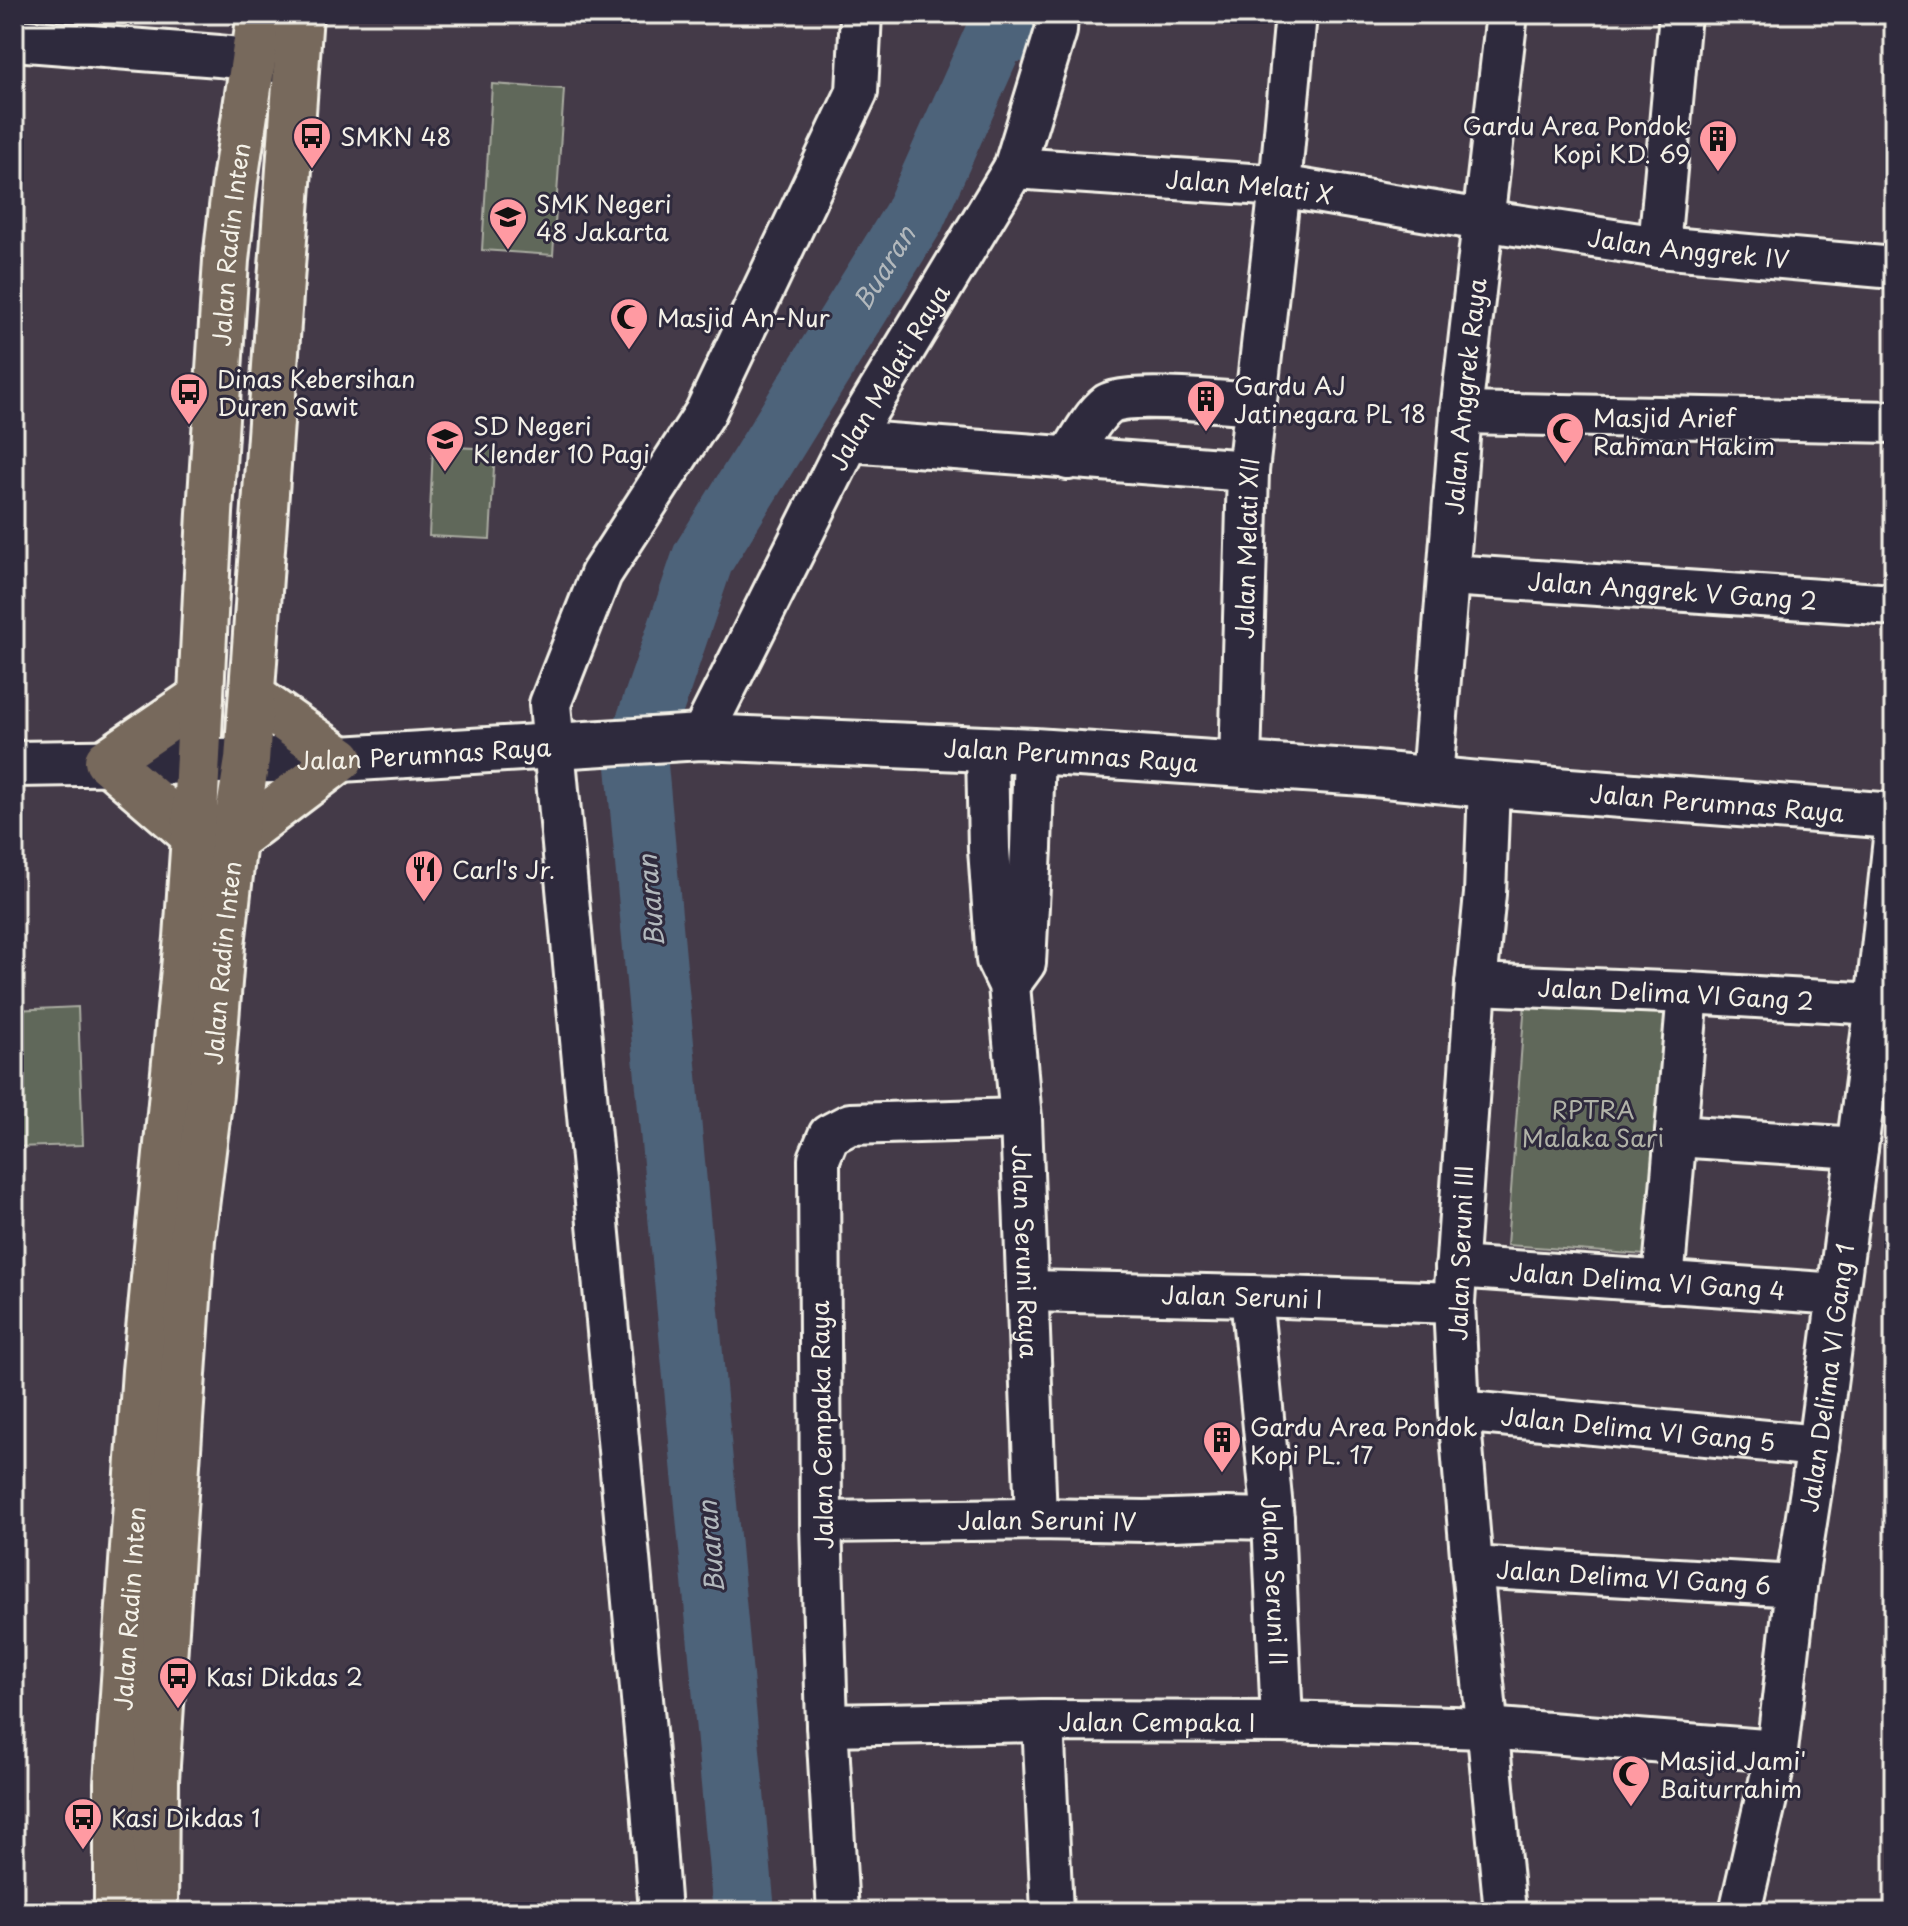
<svg xmlns="http://www.w3.org/2000/svg" width="1908" height="1926" viewBox="0 0 1908 1926" font-family="'Playpen Sans',sans-serif">
<style>
.green{fill:#60675a;stroke:#aaaca1;stroke-width:2}
.lines{fill:none;stroke-linecap:round;stroke-linejoin:round}
.river{stroke:#4e637a;stroke-width:62}
.street-casing{stroke:#f4f1e8;stroke-width:46}
.secondary-casing{stroke:#f4f1e8;stroke-width:50}
.primary-casing{stroke:#f4f1e8;stroke-width:50}
.street{stroke:#2f2a3d;stroke-width:40}
.secondary{stroke:#2f2a3d;stroke-width:44}
.primary{stroke:#77695c;stroke-width:44}
.labels{text-anchor:middle;dominant-baseline:central;stroke-width:6;stroke-linejoin:round;paint-order:stroke}
.poi-label{font-size:24px;fill:#f4f1e8;stroke:#2f2a3d;text-anchor:start}
.street-label{font-size:24px;fill:#f4f1e8;stroke:#2f2a3d}
.park-label{font-size:24px;fill:#b1b3a8;stroke:#2f2a3d}
.water-label{font-size:26px;font-style:italic;fill:#b2b8bc;stroke:#2f2a3d}
</style>
<rect width="100%" height="100%" fill="#443a48"/>
<filter id="ink" filterUnits="userSpaceOnUse"><feTurbulence type="fractalNoise" baseFrequency=".0125" numOctaves="2"/><feDisplacementMap in="SourceGraphic" scale="16" xChannelSelector="R" yChannelSelector="G"/><feConvolveMatrix kernelMatrix="1 2 1 2 8 2 1 2 1" color-interpolation-filters="sRGB"/></filter>
<g filter="url(#ink)">
<path class="green" d="M492,84L564,89L553,255L482,250Z
M433,446L495,449L490,539L429,536Z
M1526,988L1679,1000L1659,1256L1507,1245Z
M78,1007L83,1145L14,1147V1010Z"/>
<g class="lines">
<path class="river" id="s1" d="M744,1912L636,755L703,558L914,217L1004,16L1019,31L1016,14"/>
<defs>
<g id="street">
<path d="M14,40L219,56L285,63"/>
<path id="s2" d="M1014,168L1280,186L1482,220L1659,247L1894,268"/>
<path d="M1659,247L1680,14"/>
<path d="M1461,413L1894,422"/>
<path d="M849,441L1248,471"/>
<path d="M1068,459C1078,443 1093,415 1108,404C1127,392 1228,402 1255,404"/>
<path id="s3" d="M1449,575L1894,605"/>
<path id="s4" d="M701,737L849,441L1014,168L1056,31L1057,14"/>
<path id="s5" d="M987,749L989,849L997,960L1009,985L1021,1119L1036,1519"/>
<path id="s6" d="M1240,766L1248,471L1280,186L1296,14"/>
<path id="s7" d="M1432,779L1461,413L1507,14"/>
<path d="M1489,785L1485,894L1476,984L1454,1303L1459,1411L1472,1567L1505,1912"/>
<path id="s8" d="M1476,984L1688,993L1876,1004"/>
<path d="M1009,985L1025,963L1031,848L1034,751"/>
<path d="M1676,1136L1857,1148"/>
<path id="s9" d="M1456,1267L1838,1294"/>
<path d="M1663,1282L1688,993"/>
<path id="s10" d="M1028,1291L1251,1296L1454,1303"/>
<path id="s11" d="M1251,1296L1273,1519L1282,1722"/>
<path id="s12" d="M1459,1411L1818,1446"/>
<path id="s13" d="M821,1522L1036,1519L1145,1521L1226,1518L1273,1519"/>
<path id="s14" d="M1472,1567L1796,1586"/>
<path d="M1043,1721L1052,1912"/>
<path id="s15" d="M827,1725L1043,1721L1282,1722L1486,1728L1777,1751"/>
<path d="M660,1912L652,1807L550,704L601,574L705,413L857,92L861,14"/>
<path d="M838,1912L827,1725L821,1522L819,1159L829,1135L850,1124L1021,1119"/>
<path id="s16" d="M1740,1912L1777,1751L1796,1586L1818,1446L1876,1004L1894,839"/>
</g>
<g id="secondary">
<path id="s17" d="M14,764L341,759L701,737L1034,751L1364,773L1478,784L1894,816"/>
</g>
<g id="primary">
<path d="M194,836L107,761L201,697"/>
<path d="M234,840L341,759L252,696"/>
<path id="s18" d="M117,1912V1783L145,1371L187,938L194,836L210,513L226,260L235,181L260,14"/>
<path id="s19" d="M155,1912L156,1780L192,1239L210,1094L222,945L234,840L247,760L300,14"/>
</g>
</defs>
<use href="#street" class="street-casing"/>
<use href="#secondary" class="secondary-casing"/>
<use href="#primary" class="primary-casing"/>
<use href="#street" class="street"/>
<use href="#secondary" class="secondary"/>
<use href="#primary" class="primary"/>
</g>
</g>
<defs>
<symbol id="bus-pin" viewBox="-11 -11 22 30"><path d="M0 17L-7.5 6A9.5 9.5 0 1 1 7.5 6Z" fill="#ff9aa2" stroke="#2f2a3d"/><path d="M-5-6H5V4H4V6H2V4H-2V6H-4V4H-5ZM-3.5-4V0h7V-4ZM-3.5 1.2v1.5H-2V1.2ZM2 1.2v1.5H3.5V1.2Z" fill="#111"/></symbol>
<symbol id="building-pin" viewBox="-11 -11 22 30"><path d="M0 17L-7.5 6A9.5 9.5 0 1 1 7.5 6Z" fill="#ff9aa2" stroke="#2f2a3d"/><path d="M-4-6H4V6H1V3H-1V6H-4ZM-2.5-4.3h1.7v1.8h-1.7ZM.8-4.3h1.7v1.8H.8ZM-2.5-1h1.7V.8h-1.7ZM.8-1h1.7V.8H.8Z" fill="#111"/></symbol>
<symbol id="school-pin" viewBox="-11 -11 22 30"><path d="M0 17L-7.5 6A9.5 9.5 0 1 1 7.5 6Z" fill="#ff9aa2" stroke="#2f2a3d"/><path d="M0-5L7-2L0 1L-7-2ZM-4 1L0 2.5L4 1V4Q0 6-4 4Z" fill="#111"/></symbol>
<symbol id="mosque-pin" viewBox="-11 -11 22 30"><path d="M0 17L-7.5 6A9.5 9.5 0 1 1 7.5 6Z" fill="#ff9aa2" stroke="#2f2a3d"/><path d="M3.5-4.9A6 6 0 1 0 3.5 4.9A5 5 0 1 1 3.5-4.9Z" fill="#111"/></symbol>
<symbol id="restaurant-pin" viewBox="-11 -11 22 30"><path d="M0 17L-7.5 6A9.5 9.5 0 1 1 7.5 6Z" fill="#ff9aa2" stroke="#2f2a3d"/><path d="M-5-6h1v4h1v-4h1v4h1v-4h1v5L-1.5 .5V6h-2V.5L-5-1ZM5-6V6H3V1.5H1.5Q1.5-4 5-6Z" fill="#111"/></symbol>
</defs>
<g fill-rule="evenodd">
<use href="#bus-pin" x="290" y="114" width="44" height="60"/>
<use href="#building-pin" x="1696" y="117" width="44" height="60"/>
<use href="#school-pin" x="486" y="195" width="44" height="60"/>
<use href="#mosque-pin" x="607" y="295" width="44" height="60"/>
<use href="#bus-pin" x="167" y="370" width="44" height="60"/>
<use href="#building-pin" x="1184" y="377" width="44" height="60"/>
<use href="#mosque-pin" x="1543" y="409" width="44" height="60"/>
<use href="#school-pin" x="423" y="417" width="44" height="60"/>
<use href="#restaurant-pin" x="402" y="847" width="44" height="60"/>
<use href="#building-pin" x="1200" y="1418" width="44" height="60"/>
<use href="#bus-pin" x="156" y="1654" width="44" height="60"/>
<use href="#mosque-pin" x="1609" y="1752" width="44" height="60"/>
<use href="#bus-pin" x="61" y="1795" width="44" height="60"/>
</g>
<g class="labels">
<g class="poi-label">
<text x="1690" y="125" text-anchor="end">Gardu Area Pondok<tspan x="1690" dy="28">Kopi KD. 69</tspan></text>
<text x="340" y="136">SMKN 48</text>
<text x="536" y="203">SMK Negeri<tspan x="536" dy="28">48 Jakarta</tspan></text>
<text x="657" y="317">Masjid An-Nur</text>
<text x="217" y="378">Dinas Kebersihan<tspan x="217" dy="28">Duren Sawit</tspan></text>
<text x="1234" y="385">Gardu AJ<tspan x="1234" dy="28">Jatinegara PL 18</tspan></text>
<text x="1593" y="417">Masjid Arief<tspan x="1593" dy="28">Rahman Hakim</tspan></text>
<text x="473" y="425">SD Negeri<tspan x="473" dy="28">Klender 10 Pagi</tspan></text>
<text x="452" y="869">Carl's Jr.</text>
<text x="1250" y="1426">Gardu Area Pondok<tspan x="1250" dy="28">Kopi PL. 17</tspan></text>
<text x="206" y="1676">Kasi Dikdas 2</text>
<text x="1659" y="1760">Masjid Jami'<tspan x="1659" dy="28">Baiturrahim</tspan></text>
<text x="111" y="1817">Kasi Dikdas 1</text>
</g>
<g class="street-label">
<text stroke="none"><textPath href="#s2" startOffset="236">Jalan Melati X</textPath></text>
<text stroke="none"><textPath href="#s18" startOffset="1672">Jalan Radin Inten</textPath></text>
<text stroke="none"><textPath href="#s2" startOffset="680">Jalan Anggrek IV</textPath></text>
<text stroke="none"><textPath href="#s4" startOffset="406">Jalan Melati Raya</textPath></text>
<text stroke="none"><textPath href="#s7" startOffset="384">Jalan Anggrek Raya</textPath></text>
<text stroke="none"><textPath href="#s6" startOffset="218">Jalan Melati XII</textPath></text>
<text stroke="none"><textPath href="#s3" startOffset="224">Jalan Anggrek V Gang 2</textPath></text>
<text stroke="none"><textPath href="#s17" startOffset="410">Jalan Perumnas Raya</textPath></text>
<text stroke="none"><textPath href="#s17" startOffset="1058">Jalan Perumnas Raya</textPath></text>
<text stroke="none"><textPath href="#s17" startOffset="1706">Jalan Perumnas Raya</textPath></text>
<text stroke="none"><textPath href="#s19" startOffset="952">Jalan Radin Inten</textPath></text>
<text stroke="none"><textPath href="#s8" startOffset="200">Jalan Delima VI Gang 2</textPath></text>
<text stroke="none"><textPath href="#s5" startOffset="506">Jalan Seruni Raya</textPath></text>
<text transform="translate(1460 1253) rotate(-88)">Jalan Seruni III</text>
<text stroke="none"><textPath href="#s9" startOffset="192">Jalan Delima VI Gang 4</textPath></text>
<text stroke="none"><textPath href="#s10" startOffset="214">Jalan Seruni I</textPath></text>
<text stroke="none"><textPath href="#s16" startOffset="542">Jalan Delima VI Gang 1</textPath></text>
<text transform="translate(821 1425) rotate(-91)">Jalan Cempaka Raya</text>
<text stroke="none"><textPath href="#s12" startOffset="180">Jalan Delima VI Gang 5</textPath></text>
<text stroke="none"><textPath href="#s13" startOffset="226">Jalan Seruni IV</textPath></text>
<text stroke="none"><textPath href="#s14" startOffset="162">Jalan Delima VI Gang 6</textPath></text>
<text stroke="none"><textPath href="#s11" startOffset="286">Jalan Seruni II</textPath></text>
<text stroke="none"><textPath href="#s18" startOffset="304">Jalan Radin Inten</textPath></text>
<text stroke="none"><textPath href="#s15" startOffset="330">Jalan Cempaka I</textPath></text>
</g>
<g class="park-label">
<text x="1593" y="1109">RPTRA<tspan x="1593" dy="28">Malaka Sari</tspan></text>
</g>
<g class="water-label">
<text stroke="none"><textPath href="#s1" startOffset="1712">Buaran</textPath></text>
<text transform="translate(650 901) rotate(-95)">Buaran</text>
<text transform="translate(710 1547) rotate(-95)">Buaran</text>
</g>
</g>
<rect width="1908" height="1926" fill="none" stroke="#2f2a3d" stroke-width="48"/>
<rect x="24" y="24" width="1860" height="1878" fill="none" stroke="#f4f1e8" stroke-width="3" filter="url(#ink)"/>
</svg>
